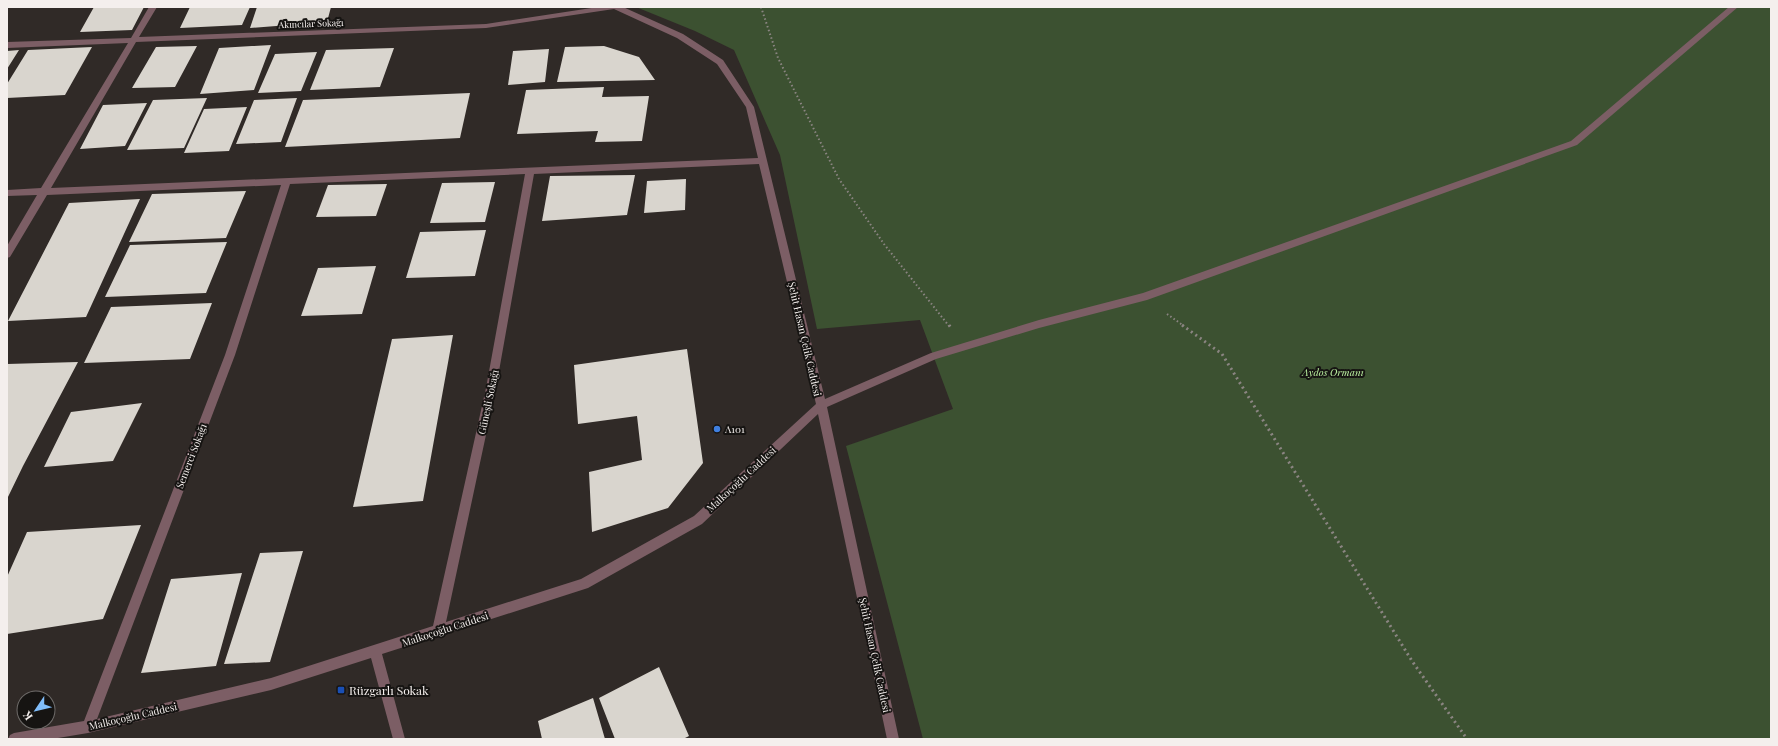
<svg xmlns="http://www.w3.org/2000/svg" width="1778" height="746" viewBox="0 0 1778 746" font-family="'Playfair Display',serif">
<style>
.green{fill:#3c5131}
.building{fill:#d9d5ce}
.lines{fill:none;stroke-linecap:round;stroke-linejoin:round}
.path-far1{stroke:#8b8582;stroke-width:2;stroke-dasharray:1.5 2.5;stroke-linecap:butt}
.path{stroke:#8b8582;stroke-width:3;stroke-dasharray:2 3.5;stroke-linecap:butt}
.minor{fill:#7c5e65;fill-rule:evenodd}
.shop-dot{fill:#3f7fe0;stroke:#161412;stroke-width:1.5}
.transit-dot{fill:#1a4fb4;stroke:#161412;stroke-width:1.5}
.labels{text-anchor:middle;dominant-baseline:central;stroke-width:4;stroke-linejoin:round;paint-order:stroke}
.far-street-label{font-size:9px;fill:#f4efed;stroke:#161412}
.street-label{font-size:10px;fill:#f4efed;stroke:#161412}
.park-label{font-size:10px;font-style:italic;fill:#bbf1a0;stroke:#161412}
.poi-label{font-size:10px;fill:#f4efed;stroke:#161412;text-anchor:start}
.near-poi-label{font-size:12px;fill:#f4efed;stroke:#161412;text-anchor:start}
</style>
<rect width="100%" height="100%" fill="#302a27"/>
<path class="green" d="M636,7H1771V739H923L846,446L953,409L920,320L817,329L780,155L734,50L695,31Z"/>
<path class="building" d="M94,7H144L132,30L80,32Z
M190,7H250L242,25L180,28Z
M257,7H331L327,22L250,28Z
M271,45L254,90L200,94L219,48Z
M197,46L175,87L132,88L156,47Z
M604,46L639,57L655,80L557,82L565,47Z
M92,47L65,95L7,98V84L28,50Z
M394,48L380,87L310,90L326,50Z
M549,49L545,82L508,85L513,51Z
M19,50L7,69V51Z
M317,52L301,91L258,93L275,54Z
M604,87L602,97L649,96L642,141L595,142L598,131L517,134L526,90Z
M470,93L460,138L285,147L303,100Z
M207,98L184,148L127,150L153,100Z
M297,98L281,142L236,144L254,100Z
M147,103L125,146L80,149L103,105Z
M247,107L229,151L184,153L204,109Z
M635,175L627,215L542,221L550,176Z
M686,179L685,210L644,213L647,181Z
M495,182L485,222L430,223L442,183Z
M387,184L376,216L316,217L328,185Z
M246,191L226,238L129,242L152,194Z
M140,199L86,317L8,321L69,203Z
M486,230L475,276L406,278L420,232Z
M227,242L206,293L105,297L130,245Z
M376,266L362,314L301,316L318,268Z
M212,303L190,359L84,363L111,307Z
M453,335L423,501L353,507L392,339Z
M687,349L703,463L668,508L592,532L589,472L642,460L637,416L578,424L574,365Z
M78,362L23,466L7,499V364Z
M142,403L113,461L44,467L71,412Z
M141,525L103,619L7,634V577L27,532Z
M303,551L270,662L224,664L260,553Z
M242,573L216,666L141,673L171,579Z
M659,667L689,736L683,739H615L599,698Z
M593,698L605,739H542L538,721Z"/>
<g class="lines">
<path class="path-far1" d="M761,7L778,58L839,179L884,244L949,326
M1167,314L1184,326"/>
<path class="path" d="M949,325L951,328
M1182,325L1222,354L1412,661L1467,739"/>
<path class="minor" d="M149,7H157L139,37L486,24L598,7H623L683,34L723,60L754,107L825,399L931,353L1039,320L1143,293L1571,141L1729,7H1738L1577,145L1147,300L1039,328L936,359L827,407L899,739H887L818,414L702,524L588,588L382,654L405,739H393L371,658L271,690L88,733L52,739H8L10,735L14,733L84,721L225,355L281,185L47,195L10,257L7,258V246L37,195L7,196V190L41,188L128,43L7,48V42L131,38ZM614,9L677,38L717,64L746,107L758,158L51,188L136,42L486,28ZM759,164L816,404L694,516L581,579L446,622L496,388L534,174ZM525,174L486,388L433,626L271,678L97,719L235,355L290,184Z"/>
</g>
<circle class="shop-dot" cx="717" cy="429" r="4"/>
<rect class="transit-dot" x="337" y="686" width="8" height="8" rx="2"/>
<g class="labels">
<g class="far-street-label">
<text transform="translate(311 23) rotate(-2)">Akıncılar Sokağı</text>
</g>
<g class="street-label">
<text transform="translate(805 339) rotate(77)">Şehit Hasan Çelik Caddesi</text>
<text transform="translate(488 402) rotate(-78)">Güneşli Sokağı</text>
<text transform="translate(191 456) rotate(-69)">Semerci Sokağı</text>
<text transform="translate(741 479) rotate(-43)">Malkoçoğlu Caddesi</text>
<text transform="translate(445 629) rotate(-18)">Malkoçoğlu Caddesi</text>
<text transform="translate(875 655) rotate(78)">Şehit Hasan Çelik Caddesi</text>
<text transform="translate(133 716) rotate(-13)">Malkoçoğlu Caddesi</text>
</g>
<g class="park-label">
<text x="1333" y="372">Aydos Ormanı</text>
</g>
<g class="poi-label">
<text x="725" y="429">A101</text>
</g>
<g class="near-poi-label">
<text x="349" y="690">Rüzgarlı Sokak</text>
</g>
</g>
<rect width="1778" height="746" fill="none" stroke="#f4efed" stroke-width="16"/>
<g transform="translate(36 710) rotate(235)"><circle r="19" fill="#161412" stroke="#6f6c6a"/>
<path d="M0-3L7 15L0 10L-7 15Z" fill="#80bdfa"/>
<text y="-6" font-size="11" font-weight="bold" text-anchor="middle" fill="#f4efed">K</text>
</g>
</svg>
